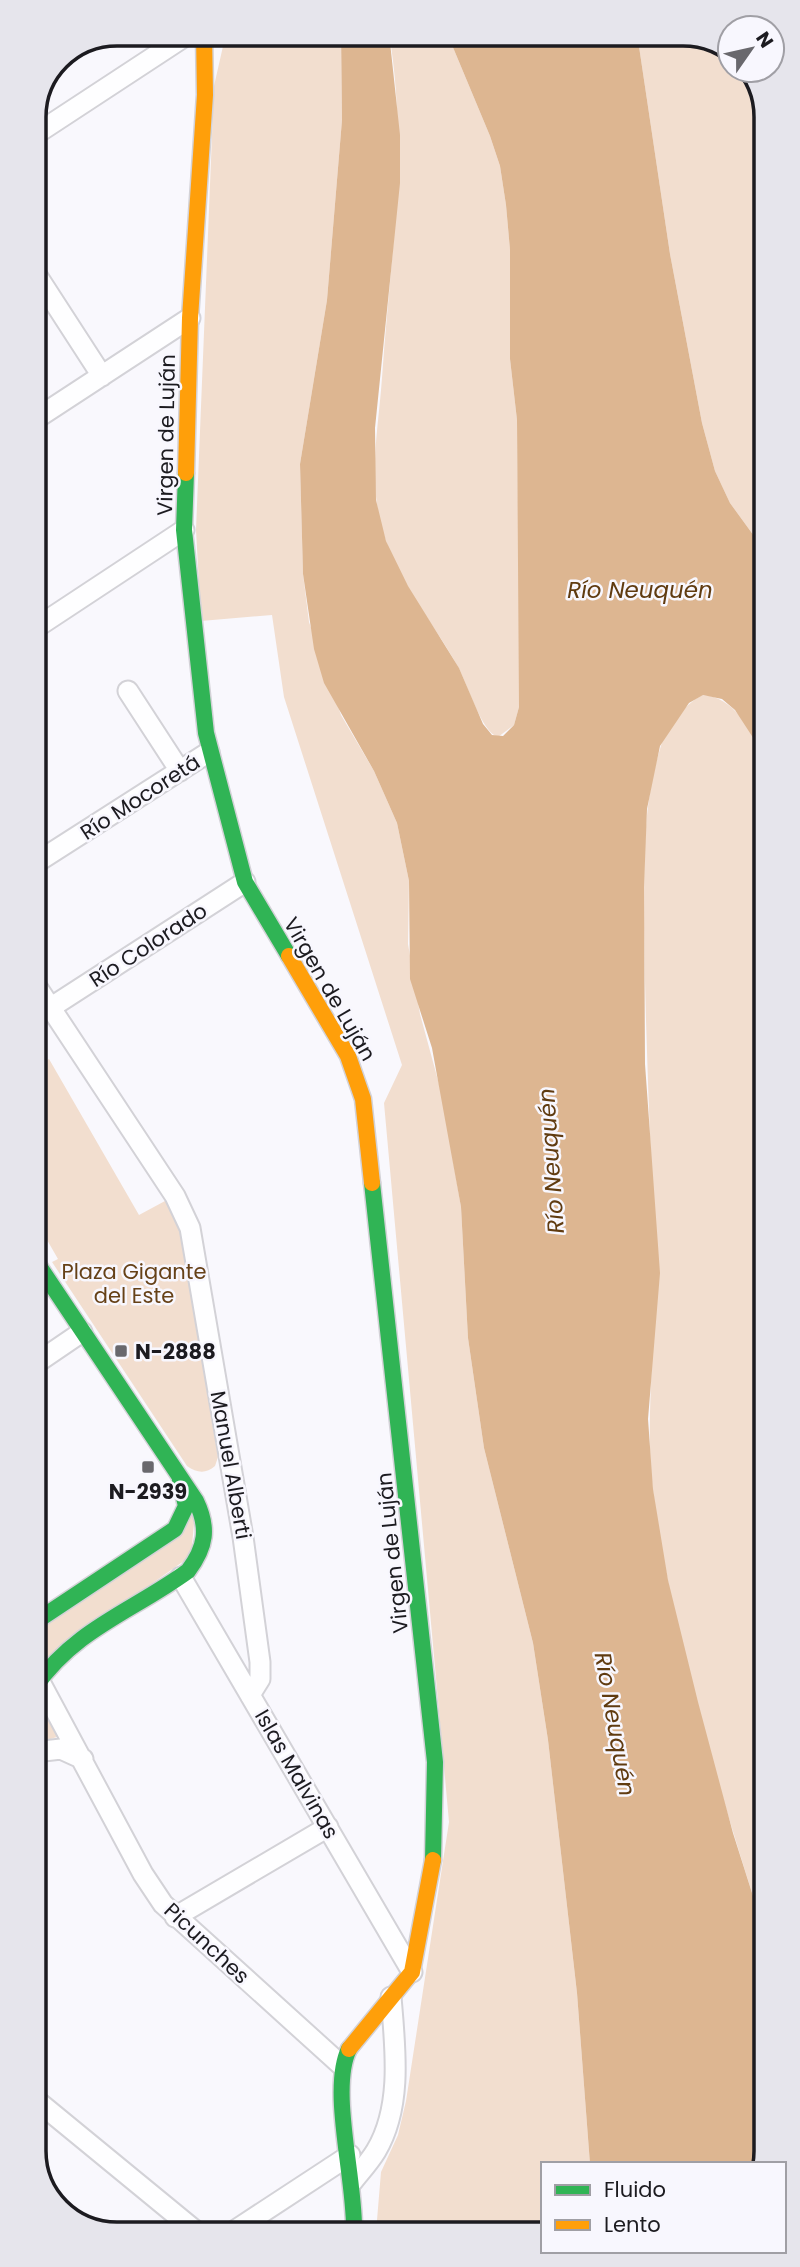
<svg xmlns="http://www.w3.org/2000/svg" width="800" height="2267" viewBox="0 0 800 2267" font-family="Poppins,sans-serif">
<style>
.green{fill:#f2decf}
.water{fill:#ddb691}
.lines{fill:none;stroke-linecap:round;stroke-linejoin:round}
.street-casing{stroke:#d3d2d7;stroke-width:23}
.fast-casing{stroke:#d3d2d7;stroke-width:19}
.slow-casing{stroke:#d3d2d7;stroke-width:19}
.street{stroke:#fefeff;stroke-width:19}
.fast{stroke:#30b455;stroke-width:16}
.slow{stroke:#ff9f0a;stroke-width:16}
.poi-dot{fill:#69686d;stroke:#f8f7fe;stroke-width:2.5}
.labels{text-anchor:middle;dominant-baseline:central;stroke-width:5;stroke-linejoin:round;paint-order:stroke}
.street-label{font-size:21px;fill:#1c1b20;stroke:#f8f7fe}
.park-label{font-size:21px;fill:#664117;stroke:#f8f7fe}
.poi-label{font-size:21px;font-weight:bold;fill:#1c1b20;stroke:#f8f7fe;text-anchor:start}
.water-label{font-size:23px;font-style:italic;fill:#603b10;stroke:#f8f7fe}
.rim{fill:none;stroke:#1c1b20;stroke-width:3.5}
</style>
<rect width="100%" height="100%" fill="#f9f8fd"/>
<path class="green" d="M226,33H341L342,120L327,300L300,464L303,574L309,622L341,715L374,771L397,823L409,881L408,944L420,1014L442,1095L461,1207L468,1338L484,1448L533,1643L548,1740L577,1993L590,2164H543V2232H376L381,2172L398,2135L406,2101L449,1822L384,1103L402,1065L284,697L272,615L201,621L196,530L214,86Z
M389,33H447L490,136L500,166L506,205L510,250V359L517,420L520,669L519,707L514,725L498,737C481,732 467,682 457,665C434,624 401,585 386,541C366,486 378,434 382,378C390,258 409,153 389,33Z
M637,33H689L730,50V70H748L764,95L765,551L730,503L715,471L702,423L670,254Z
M702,695C734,696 751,731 765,756L766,1937C720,1792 673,1642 653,1491C647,1443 651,1397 652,1350C654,1288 653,1225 651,1164C648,1085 645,1006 644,927C644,868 642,806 660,749C666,727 683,706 702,695Z
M49,1059L139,1215L165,1201L180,1223L218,1457L215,1466C206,1474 197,1473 187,1466L52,1262L58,1259L35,1219V1068Z
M195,1513L191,1556L35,1666V1632Z
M39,1706L60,1736L35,1744V1709Z"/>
<path class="water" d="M341,33H389L400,135V183L375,428L376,500L386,541L408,586L459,668L483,724L492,735L503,736L514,725L519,707L517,420L510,359V250L506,205L500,166L490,136L447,33H637L670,254L702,423L715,471L730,503L765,551V756L735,710L722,699L703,695L689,703L660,746L647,809L644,887L645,1064L660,1273L648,1419L653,1489L668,1580L698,1702L733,1833L766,1937L767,2151L762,2164H590L577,1993L548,1740L533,1643L484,1448L468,1338L461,1207L432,1048L410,979L409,881L397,823L374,771L324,683L314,649L303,574L300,464L327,300L342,120Z"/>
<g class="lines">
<defs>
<path id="street" d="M33,136L190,33
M34,271L102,376
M34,420L190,318
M34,629L184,530
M128,691L180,771
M34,864L209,752
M35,984L175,1196L190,1228L243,1537L260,1662V1679L250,1695
M50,1008L245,882
M35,1364L82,1332
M181,1577L412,1972
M39,1680L143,1874L163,1904L341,2065
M35,1752L61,1749L83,1759
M175,1917L328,1827
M36,2100L198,2233
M353,2181C361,2171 370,2161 376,2151C403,2106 395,2046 391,1997
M231,2233L350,2155"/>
<path id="fast" d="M186,473L184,530L206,733L245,882L289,956
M372,1183L435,1762L433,1860
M35,1260L196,1501C209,1528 206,1547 188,1571C133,1611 75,1629 35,1687
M35,1622L175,1529L186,1506L180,1481
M349,2049C329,2090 356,2182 354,2233"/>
<path id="slow" d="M186,473L190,318L205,95L204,33
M289,956L348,1056L363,1099L372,1183
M349,2049L412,1972L433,1860"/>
</defs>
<use href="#street" class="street-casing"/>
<use href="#fast" class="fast-casing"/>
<use href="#slow" class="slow-casing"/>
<use href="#street" class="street"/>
<use href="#fast" class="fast"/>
<use href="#slow" class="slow"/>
</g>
<g class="poi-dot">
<rect x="114" y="1344" width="14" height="14" rx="3.5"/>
<rect x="141" y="1460" width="14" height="14" rx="3.5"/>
</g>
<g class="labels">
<g class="street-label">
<text transform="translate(166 435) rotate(-89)">Virgen de Luján</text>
<text transform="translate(140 797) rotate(-33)">Río Mocoretá</text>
<text transform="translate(148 945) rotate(-33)">Río Colorado</text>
<text transform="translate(330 989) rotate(60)">Virgen de Luján</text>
<text transform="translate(231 1465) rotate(80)">Manuel Alberti</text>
<text transform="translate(392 1553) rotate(-96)">Virgen de Luján</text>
<text transform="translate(297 1774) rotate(60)">Islas Malvinas</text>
<text transform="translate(207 1943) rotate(43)">Picunches</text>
</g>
<g class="park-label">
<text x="134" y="1271">Plaza Gigante<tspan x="134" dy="24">del Este</tspan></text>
</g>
<g class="poi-label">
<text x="135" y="1351">N-2888</text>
<text x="148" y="1491" text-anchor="middle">N-2939</text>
</g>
<g class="water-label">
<text x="640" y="590">Río Neuquén</text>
<text transform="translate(551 1161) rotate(-94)">Río Neuquén</text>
<text transform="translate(615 1724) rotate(80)">Río Neuquén</text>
</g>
</g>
<path d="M0 0H800V2267H0ZM117 46H683A71 71 0 0 1 754 117V2151A71 71 0 0 1 683 2222H117A71 71 0 0 1 46 2151V117A71 71 0 0 1 117 46Z" fill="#e6e5ec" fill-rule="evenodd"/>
<path class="rim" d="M117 46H683A71 71 0 0 1 754 117V2151A71 71 0 0 1 683 2222H117A71 71 0 0 1 46 2151V117A71 71 0 0 1 117 46Z"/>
<rect x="541" y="2162" width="245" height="91" fill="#f8f7fe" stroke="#a09fa5" stroke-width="2"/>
<rect x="555" y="2185" width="35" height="10" fill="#30b455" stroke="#a09fa5" stroke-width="2"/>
<text x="604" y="2197" font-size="21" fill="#1c1b20">Fluido</text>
<rect x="555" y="2220" width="35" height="10" fill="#ff9f0a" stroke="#a09fa5" stroke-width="2"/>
<text x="604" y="2232" font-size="21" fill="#1c1b20">Lento</text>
<g transform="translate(751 49) rotate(56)"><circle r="33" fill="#f8f7fe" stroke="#a09fa5" stroke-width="2"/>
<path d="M0-5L12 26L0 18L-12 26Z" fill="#69686d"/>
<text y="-10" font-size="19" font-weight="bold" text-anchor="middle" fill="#1c1b20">N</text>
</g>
</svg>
